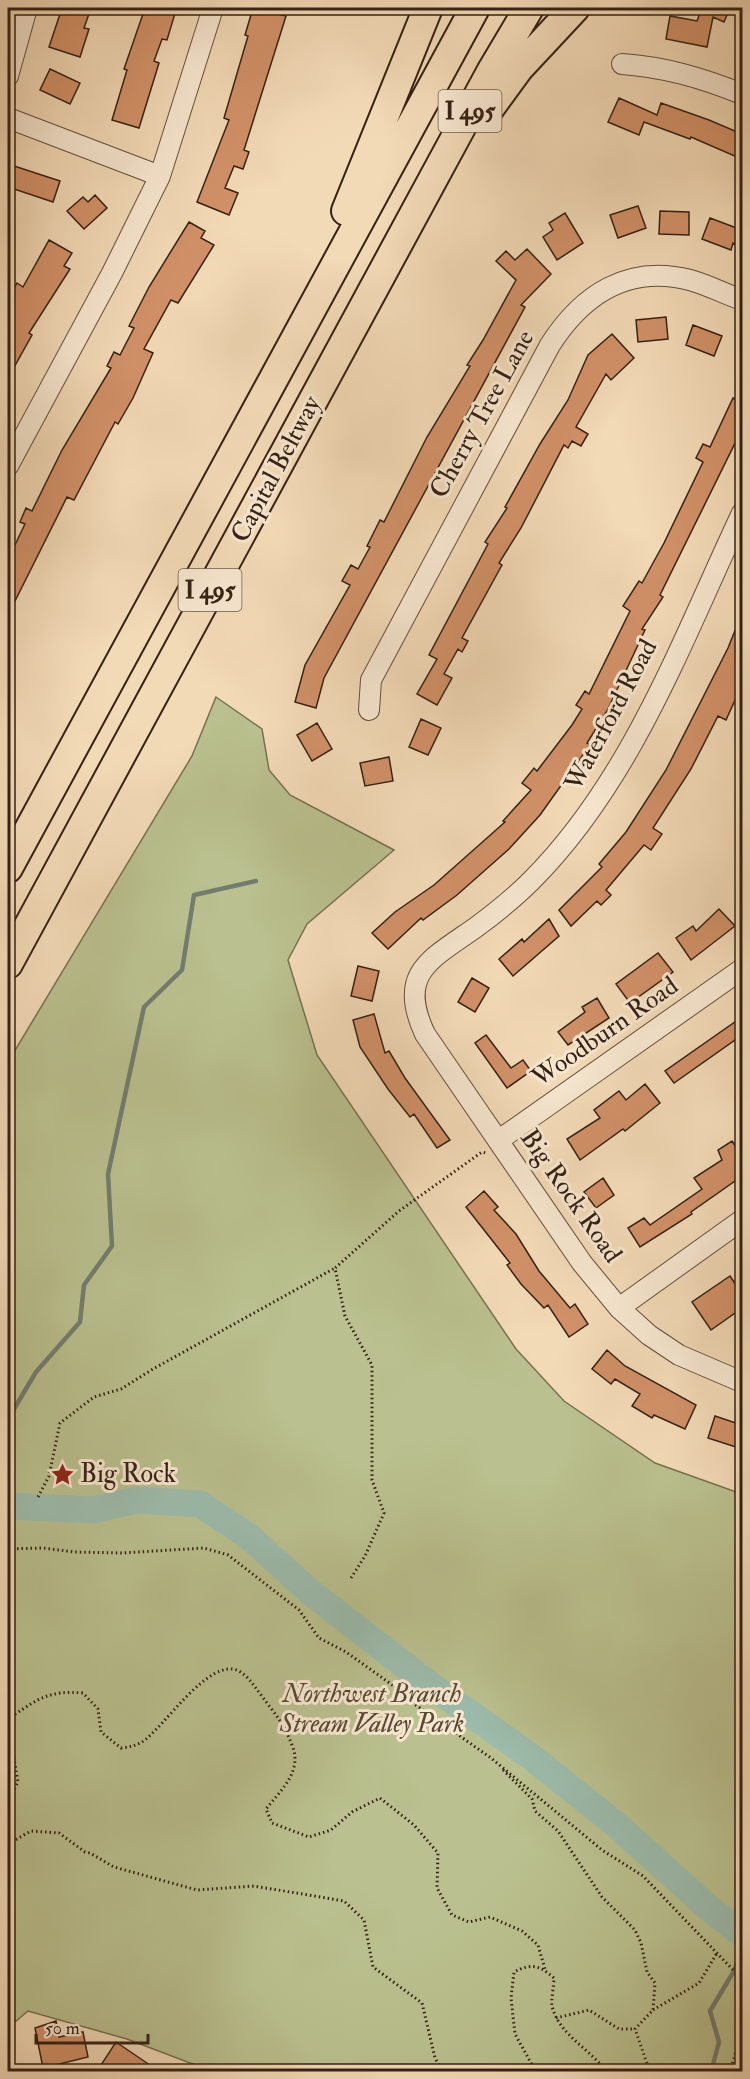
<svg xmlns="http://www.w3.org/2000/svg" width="750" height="2079" viewBox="0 0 750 2079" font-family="'IM FELL Double Pica',serif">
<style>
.green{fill:#bac08f;stroke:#787052;stroke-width:1.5}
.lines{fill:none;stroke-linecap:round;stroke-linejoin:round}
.stream{stroke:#737d6f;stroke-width:4.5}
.river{stroke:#9cbbab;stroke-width:27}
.building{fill:#d29168;stroke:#352115;stroke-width:1.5}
.minor-casing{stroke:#644f3e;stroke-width:22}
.highway-casing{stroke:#352115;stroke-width:32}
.path{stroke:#352115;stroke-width:3;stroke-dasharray:1.5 3;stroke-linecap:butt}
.minor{stroke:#f7e7d0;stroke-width:20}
.highway{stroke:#f3dab7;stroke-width:28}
.labels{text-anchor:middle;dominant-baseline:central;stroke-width:6;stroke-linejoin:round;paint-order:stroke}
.shield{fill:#f7e7d0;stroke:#6f5c4d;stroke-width:1.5}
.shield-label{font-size:24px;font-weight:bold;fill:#352115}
.street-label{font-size:26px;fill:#352115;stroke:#f7e7d0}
.poi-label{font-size:26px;fill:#352115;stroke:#f7e7d0;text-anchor:start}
.park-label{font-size:26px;font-style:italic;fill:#564934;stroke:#f7e7d0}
</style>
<rect width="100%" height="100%" fill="#f3dab7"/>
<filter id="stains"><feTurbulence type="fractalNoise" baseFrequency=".00333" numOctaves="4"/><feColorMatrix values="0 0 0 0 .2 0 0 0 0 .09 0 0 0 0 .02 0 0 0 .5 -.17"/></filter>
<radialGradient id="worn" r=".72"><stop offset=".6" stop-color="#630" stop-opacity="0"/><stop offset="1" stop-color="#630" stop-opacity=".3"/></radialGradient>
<path class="green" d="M216,697L262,729L269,770L290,795L394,850L307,924L288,960L317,1055L516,1349L564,1401L655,1463L742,1494V2071H211L127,2039L28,2011L8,2028V1062L192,756Z"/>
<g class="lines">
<path class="stream" d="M8,1419L36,1372L80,1322L84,1285L112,1246L108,1174L144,1007L182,970L194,895L256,881
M711,2072L719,2042L710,2011L734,1971L742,1949"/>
<path class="river" d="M8,1506L92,1510L137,1500L200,1504L248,1536L309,1591L430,1685L530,1756L613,1822L710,1909L742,1934"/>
</g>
<path class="building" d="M62,8H91L84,28L89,29L80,57L49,47Z
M145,8L176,10L167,40L162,39L154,61L159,63L139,128L112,120L127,70L124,69Z
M253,8L286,16L244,150L249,152L243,169L234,166L225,188L238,193L229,215L197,202L229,120L224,118L248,36L245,35Z
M690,8H730L724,22L713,17L707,47L666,39L670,16L697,21L700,13Z
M50,69L80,83L70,104L40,90Z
M619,98L657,115L661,103L709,120L742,134V144L737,157L691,137L690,139L644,122L639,135L608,122Z
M8,164L60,181L53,202L8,187Z
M95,195L107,208L84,229L67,211L83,197L88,202Z
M638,206L646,228L618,238L610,215Z
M660,211L689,212V235L659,234Z
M565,213L583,243L557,260L543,237L553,230L549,223Z
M710,218L742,230V248L733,243L731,250L702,239Z
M189,222L205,231L201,238L214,245L178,303L171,300L144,349L153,353L133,398L118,424L115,422L74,500L67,497L8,615V549L12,551L25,524L20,522L26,508L32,511L62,450L111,368L107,366L114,352L120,355L134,328L129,326L149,287Z
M49,240L72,253L64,266L70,269L29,333L32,335L8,378V299L17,283L23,287Z
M527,249L551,274L521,305L525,307L324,678L316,708L295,702L305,665L350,585L342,581L351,565L358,569L370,547L367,546L380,520L384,522L427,437L470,366L467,365L483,340L516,280L496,261L506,251L515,260Z
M666,317L668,339L638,342L636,320Z
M693,325L722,336L714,356L686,345Z
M612,334L634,358L611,380L606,374L576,427L588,434L581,446L572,441L568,448L564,445L521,528L499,563L502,565L462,638L468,641L462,652L458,649L444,674L452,678L437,705L417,694L437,659L429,655L488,544L485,542L507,508L505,507L540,444L568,400L588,355Z
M733,398L742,402V429L660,595L663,597L642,629L645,630L607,711L587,743L590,745L540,815L509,849L457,895L423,920L421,918L388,949L372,933L395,912L434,885L505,822L503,821L531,790L522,783L534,768L537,771L572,725L582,709L576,705L585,691L589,694L630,611L623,606L639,581L642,583L664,543L703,462L696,458L703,444L710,447Z
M742,613V701L736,698L726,720L718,716L691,769L653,828L662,834L651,850L644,845L606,890L611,895L601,905L597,901L571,926L559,910L602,867L599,864L626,832L666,770L728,648Z
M421,719L441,728L428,755L409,747Z
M317,723L332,749L312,761L297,735Z
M389,757L393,781L365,786L360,763Z
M719,909L735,926L691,960L676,938L693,926L696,931Z
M549,919L559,936L513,976L499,959L522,939L524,942Z
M658,953L673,972L630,1003L616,984Z
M358,966L379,971L372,1001L351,996Z
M472,978L489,988L475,1012L458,1002Z
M597,998L609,1018L568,1045L558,1032L585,1012L582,1007Z
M374,1014L385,1053L389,1051L405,1078L450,1140L437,1148L414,1114L410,1117L388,1089L360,1047L353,1020Z
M742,1017V1035L674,1083L665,1071Z
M486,1035L511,1068L523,1060L531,1071L507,1088L475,1043Z
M645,1084L660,1103L625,1131L623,1129L580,1160L567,1139L600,1118L594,1110L619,1091L626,1100Z
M732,1141L742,1156V1176L691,1212L692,1214L640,1247L628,1228L644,1218L650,1225L702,1189L694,1178L722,1160L718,1150Z
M603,1178L614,1195L596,1208L584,1192Z
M484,1191L498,1207L494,1210L516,1234L539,1271L570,1308L575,1304L588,1324L569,1337L548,1305L544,1308L521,1284L507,1265L510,1263L466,1207Z
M730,1276L742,1294V1308L711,1330L692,1302Z
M607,1350L625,1366L696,1405L685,1429L654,1415L652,1418L632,1406L640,1394L615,1379L611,1384L592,1369Z
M715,1416L742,1425V1449L708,1438Z
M56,2021L59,2037L83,2032L88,2057L43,2068L35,2028Z
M116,2042L160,2072H110L101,2065Z"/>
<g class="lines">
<defs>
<path id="minor" d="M622,64C665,67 702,78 742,94
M8,76L27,8
M8,118L160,176
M8,466L112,273L160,176L213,8
M742,513C682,640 632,780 531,881C514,898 494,914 475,928C429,960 397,974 425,1034L582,1263L619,1308L649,1335L679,1355L742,1382
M369,710L371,680L550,345C582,295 628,264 690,280C708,285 725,294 742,300
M499,1140L742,969
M619,1308L742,1220"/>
<path id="highway" d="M484,116L519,68L575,8
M346,211L428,8
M8,868L475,8
M8,964L491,72L529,8"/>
</defs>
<use href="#minor" class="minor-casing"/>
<use href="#highway" class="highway-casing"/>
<path class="path" d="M38,1497L49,1476L60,1423L94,1397L121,1389L153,1369L335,1268
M8,1549L43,1548L75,1552L122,1553L204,1548L228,1555L299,1610L319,1638L346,1652L398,1689L403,1696L491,1758L602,1850L643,1876L736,1973L742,1984
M351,1578L365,1556L384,1513L372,1480V1365L345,1316L335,1268L399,1211L482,1152L486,1153
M503,1770L532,1799L535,1811L558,1831L602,1897L635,1930L641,1943L647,1972L655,1983L653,2010L635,2029L650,2072
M8,1801L18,1782L12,1747L14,1715C39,1698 51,1690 83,1693L98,1709L101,1732L121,1748C129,1747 135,1746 142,1742C164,1728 209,1656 239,1671C249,1677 254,1686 261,1695C275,1714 283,1722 292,1745C303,1771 281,1790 266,1809L272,1823L309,1837L331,1830L352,1812L380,1798L414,1825L438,1853L437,1888L452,1915L469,1922L490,1917L522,1931L538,1945L545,1969
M8,1844L31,1831L59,1833L85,1852L90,1853L114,1867L197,1890L254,1886L344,1901L364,1920L373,1967L422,2003L435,2058L443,2072
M653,2010L699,1983L717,1953
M556,2018L589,2010L619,2029H635
M536,2072L515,2034L511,1998L514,1972C532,1963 539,1965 554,1978C554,1986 551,1999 552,2006C559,2035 590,2049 607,2072
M730,2072L738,2044L742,2038"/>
<use href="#minor" class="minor"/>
<use href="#highway" class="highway"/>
</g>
<defs>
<symbol id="sight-bare" viewBox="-9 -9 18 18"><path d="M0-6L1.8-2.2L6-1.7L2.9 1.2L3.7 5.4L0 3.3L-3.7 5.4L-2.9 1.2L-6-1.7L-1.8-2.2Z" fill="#8f2418" stroke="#f7e7d0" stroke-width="2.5" paint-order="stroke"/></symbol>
</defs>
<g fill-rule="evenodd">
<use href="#sight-bare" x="46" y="1458" width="33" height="33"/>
</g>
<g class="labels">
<g class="shield">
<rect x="438.5" y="90" width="63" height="42" rx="4.5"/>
<rect x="178.5" y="569" width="63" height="42" rx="4.5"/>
</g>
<g class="shield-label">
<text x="470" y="111">I 495</text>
<text x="210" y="590">I 495</text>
</g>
<g class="street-label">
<text transform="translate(482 414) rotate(-61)">Cherry Tree Lane</text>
<text transform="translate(276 469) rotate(-62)">Capital Beltway</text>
<text transform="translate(611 715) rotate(-62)">Waterford Road</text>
<text transform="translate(605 1032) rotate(-35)">Woodburn Road</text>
<text transform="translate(571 1196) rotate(55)">Big Rock Road</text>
</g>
<g class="poi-label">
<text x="80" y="1474">Big Rock</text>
</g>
<g class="park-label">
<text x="372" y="1694">Northwest Branch<tspan x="372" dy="30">Stream Valley Park</tspan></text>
</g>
</g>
<rect width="750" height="2079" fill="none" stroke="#f3dab7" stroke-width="30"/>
<rect x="9" y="9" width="732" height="2061" fill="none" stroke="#352115" stroke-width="3"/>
<rect x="15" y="15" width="720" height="2049" fill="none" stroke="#352115" stroke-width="1.5"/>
<path d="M36 2034v9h112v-9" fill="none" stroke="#352115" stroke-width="3"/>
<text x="45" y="2034" font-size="18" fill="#352115" stroke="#f7e7d0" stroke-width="4.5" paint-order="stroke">50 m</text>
<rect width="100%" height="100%" filter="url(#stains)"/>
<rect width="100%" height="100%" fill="url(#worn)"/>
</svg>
